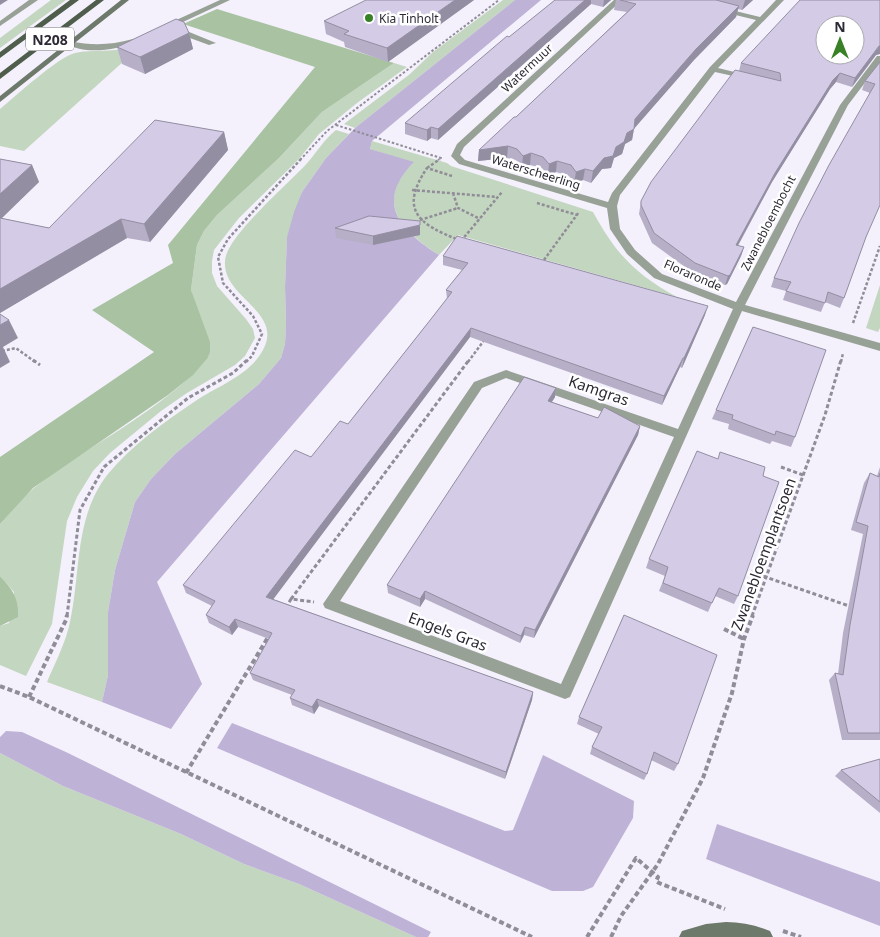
<svg xmlns="http://www.w3.org/2000/svg" width="880" height="937" viewBox="0 0 880 937" font-family="'Noto Sans',sans-serif">
<style>
.green{fill:#c3d6bf}
.forest{fill:#a8c2a2}
.water{fill:#beb2d7}
.lines{fill:none;stroke-linecap:round;stroke-linejoin:round}
.path-far3{stroke:#908d98;stroke-width:2;stroke-dasharray:2.5 2;stroke-linecap:butt}
.path-far2{stroke:#908d98;stroke-width:2.5;stroke-dasharray:3 2;stroke-linecap:butt}
.path-far1{stroke:#908d98;stroke-width:3;stroke-dasharray:4 2.5;stroke-linecap:butt}
.path{stroke:#908d98;stroke-width:4;stroke-dasharray:5 3;stroke-linecap:butt}
.lane{fill:#98a196;fill-rule:evenodd}
.street{fill:#98a196;fill-rule:evenodd}
.secondary{fill:#6d796a;fill-rule:evenodd}
.primary{fill:#4f5e4c;fill-rule:evenodd}
.wall{fill:#b6afc7}
.shaded-wall{fill:#948ea2}
.building{fill:#d4cbe7;stroke:#948ea2;fill-rule:evenodd}
.poi-dot{fill:#388127;stroke:#fff;stroke-width:2}
.labels{text-anchor:middle;dominant-baseline:central;stroke-width:5;stroke-linejoin:round;paint-order:stroke}
.far-poi-label{font-size:12px;fill:#2d2934;stroke:#fff;text-anchor:start}
.far-street-label{font-size:12px;fill:#2d2934;stroke:#fff}
.shield{fill:#fff;stroke:#6c6971;stroke-width:1}
.shield-label{font-size:14px;font-weight:bold;fill:#2d2934}
.street-label{font-size:15px;fill:#2d2934;stroke:#fff}
</style>
<rect width="100%" height="100%" fill="#f4f1fc"/>
<path class="green" d="M51,0H66L0,48V38Z
M503,0H515L355,128L344,124L410,74L433,52Z
M129,47L134,52L24,151L0,146V109C16,96 58,57 75,53C93,49 111,53 129,47Z
M394,63L407,67L357,103L319,134L299,159L239,218L214,250L212,261V273L217,286L246,319L253,329L255,338L245,356L235,365L187,393L161,411L110,453L93,471L77,497L67,521L52,624L26,676L0,665V626L9,623L14,592L0,576V524C11,512 22,498 34,488C89,444 161,412 207,359L191,290L197,245L204,231L217,215L279,158L322,112Z
M336,130L349,134L326,158L302,192L287,238L285,287L286,323L285,344L281,358L259,384L175,454L151,479L135,502L115,570L108,612V675L102,702L47,682C55,663 66,642 70,622C81,572 74,517 108,474C131,446 164,422 194,402C217,386 249,376 263,350C284,311 222,298 225,261C226,236 291,182 309,161C318,150 325,139 336,130Z
M372,141L447,163L451,166L593,212C616,254 635,274 677,297L458,235L439,255C401,230 374,203 413,163L370,149Z
M880,285V328L878,332L866,328Z
M0,753L63,786L181,834L244,864L299,884L416,937H0Z"/>
<path class="forest" d="M217,9L394,63L322,112L279,158L217,215L204,231L197,245L191,290L210,342V352L207,359L193,375L168,395L33,488L0,524V457L154,352L92,310L173,263L168,245L315,67L183,24Z
M0,576C12,589 19,598 18,617L0,626Z"/>
<path class="water" d="M515,0H541L372,141L370,149L414,162C374,203 400,230 439,255L157,582L202,684L171,729L102,702L108,675V612L115,570L135,502L151,479L175,454L259,384L281,358L285,344L286,323L285,287L287,237L294,212L302,192L326,158L355,128Z
M232,723L505,831L513,830L543,755L634,801L633,818L593,887L583,891H552L217,748Z
M6,731L22,732L68,753L431,932L428,937H416L299,884L244,864L181,834L63,786L0,753V737Z
M717,824L880,882V926L706,859Z"/>
<g class="lines">
<path class="path-far3" d="M336,125L441,158L438,160
M300,160L327,131L499,0"/>
<path class="path-far2" d="M427,168L440,159
M452,176L427,168C399,210 418,224 459,240
M412,190L497,197
M453,193L458,208L480,219
M537,203L577,215
M420,220L458,208
M461,241L502,192
M541,264L579,212
M853,323L880,246
M2,351L16,348L35,362
M246,362L252,356L262,334L253,316L223,283L218,257L228,239L301,159
M468,362L485,339
M841,362L843,353"/>
<path class="path-far1" d="M33,360L40,365
M781,467L803,475
M751,572L852,607
M291,599L469,360
M286,608L291,599L314,602
M67,616L80,510L104,467L188,398L233,373L247,360
M752,616L825,415L841,360"/>
<path class="path" d="M724,629L744,639
M0,686L29,697L532,937
M29,697L66,620L67,615
M186,773L270,634
M783,931L801,937
M587,937L636,858L658,877L656,881L659,883L725,909
M611,937L621,916L658,864L703,778L732,693L744,639L753,615"/>
<path class="lane" d="M171,27H177L216,43L209,45L171,31Z"/>
<path class="street" d="M29,0H38L0,26V21Z
M220,0H230L168,29L161,27Z
M614,0H622L464,147L460,155L465,160L608,202L612,193L710,67L756,20L719,11V7L760,17L776,0H784L718,68L751,76V80L715,72L620,195L617,206L620,229L635,250L662,274L736,302L840,105L877,56H880V63L848,105L745,305L880,343V351L742,311L570,697L565,699L325,608L323,604L474,382L506,370L678,429L733,309L654,278L627,254L610,229L607,208L459,164L451,156L457,144ZM506,378L674,437L561,684L340,601L482,388Z
M133,39H136V43C116,49 85,56 66,43L70,41C93,46 110,45 133,39Z"/>
<path class="secondary" d="M121,0H129L0,102V96Z
M726,922C741,922 756,925 770,931L773,937H679L682,931L706,924Z"/>
<path class="primary" d="M70,0H79L0,58V52Z
M96,0H104L0,79V73Z"/>
</g>
<path class="wall" d="M474,0L388,62L345,47L344,42L326,34L324,21Z
M555,0H611L603,7L591,4L438,140L431,138L427,141L405,134V123Z
M616,0H753L742,10L738,9L736,17L694,60L634,128L632,140L625,144L622,154L614,158L611,168L602,169L591,183L583,180L574,183L569,176L556,172L548,175L542,168L530,165L522,167L516,160L507,158L478,161L479,150L516,117L627,12L614,10Z
M189,33L193,49L145,74L122,64L117,47Z
M880,54L876,55L852,87L836,82L830,89L772,182L738,246L744,247L741,256L727,284L725,285L692,272L652,243L639,214L641,201L739,71L741,63Z
M880,62L866,237L844,298L840,308L825,302L821,312L783,300L786,291L771,287L774,278L870,93L862,90L865,81Z
M224,132L228,150L150,242L127,238L0,313V159L32,165L39,182L1,218L49,228Z
M335,228L420,235L373,245L336,238Z
M443,256L705,315L682,368L680,367L662,405L470,337L273,599L533,692L532,700L505,779L319,706L314,714L292,705L290,698L292,695L253,680L250,673L269,639L238,627L232,635L209,623L206,615L212,606L186,593L183,585L311,457L348,424L447,299L446,290L462,270L443,265Z
M753,327L795,437L791,447L772,441L770,444L728,429L729,424L712,419L716,410Z
M556,388L555,397L552,402L598,418L640,426L638,435L534,638L524,635L520,643L425,599L420,607L388,593L387,585Z
M880,467V740H842L829,680L835,673L838,674L843,633L863,534L851,530L864,483L870,473L877,476Z
M649,559L738,596L734,604L715,596L708,612L659,591L665,576L646,568Z
M624,615L678,764L674,771L651,760L647,774L644,780L590,754L592,747L599,734L577,724L579,717Z
M880,759V813L835,776L841,770Z"/>
<path class="shaded-wall" d="M0,0H8L0,5Z
M455,0H474L388,62L387,48Z
M585,0H591V4L438,140V129Z
M604,0H611L603,7Z
M745,0H753L742,10Z
M739,6L736,17L694,60L633,130L634,129L632,140L625,144L622,154L614,158L611,168L602,169L591,183L593,171L604,158L616,147L627,133L635,119L696,49Z
M189,33L193,49L145,74L140,57Z
M879,46H880V54L876,55L852,87L855,78Z
M840,73L836,82L830,89L772,182L733,254L736,245L775,173L833,80Z
M431,127V138L427,141V130Z
M224,132L228,150L150,242L144,224Z
M508,146L507,158L478,161L479,150Z
M531,153L530,165L522,167L523,156Z
M557,161L556,172L548,175L549,164Z
M32,165L39,182L0,220V194Z
M585,169L583,180L574,183L576,172Z
M121,219L127,238L0,313V289Z
M420,225V235L373,245V236Z
M744,247L741,256L727,284L725,285L728,276Z
M708,306L705,315L682,368L684,358Z
M9,320L18,338L3,347L10,362L0,368V325Z
M471,328L470,337L269,605L266,597Z
M683,358L680,367L662,405L664,396Z
M556,388L555,397L547,409L548,401Z
M640,426L638,435L534,638L535,630Z
M425,591V599L420,607V599Z
M235,619L238,627L232,635L229,627Z
M525,627L524,635L520,643L521,636Z
M533,692L532,700L505,779L506,772Z
M317,699L319,706L314,714L312,707Z"/>
<path class="building" d="M366,0H455L387,48L344,34L349,31L324,21Z
M555,0H585L438,129L431,127L427,130L405,123L507,36L509,37Z
M620,0H716L739,6L696,49L635,119L634,129L627,133L624,142L616,147L613,156L604,158L593,171L585,169L576,172L571,165L557,161L549,164L543,157L531,153L523,156L517,149L508,146L479,150L514,117H516L636,4Z
M800,0H880V46H879L855,78L840,73L833,80L775,173L736,245L744,247L730,275L728,276L695,263L654,233L641,205V201L651,182L735,70L781,81L780,73L741,63ZM825,25H855V55H825Z
M176,19L184,22L189,33L140,57L117,47Z
M880,62V205L866,237L844,298L828,292L825,303L786,291L791,282L774,278L799,223L829,165L875,84L865,81Z
M155,120L224,132L144,224L121,219L0,289V218L49,228Z
M0,159L32,165L0,194Z
M369,216L420,221V225L373,236L335,228Z
M457,236L708,306L684,358H683L664,396L471,328L266,597L533,692L506,772L317,699L312,707L290,698L295,690L250,673L272,633L235,619L229,627L206,615L215,601L183,585L295,450L311,457L340,421L348,424L431,319L452,292L446,290L468,263L443,256Z
M0,314L9,320L0,325Z
M753,327L826,350L795,437L776,431L775,435L732,419L733,415L716,410Z
M524,377L556,388L548,401L598,418L604,407L640,426L535,630L525,627L521,636L425,591L420,599L387,585Z
M697,451L718,459L720,452L765,467L763,476L779,482L738,596L719,588L712,603L663,583L668,567L649,559Z
M870,473L879,477L880,473V733H848L835,673L843,675L850,625L868,526L856,522Z
M624,615L717,655L678,764L654,752L647,774L592,747L602,727L579,717Z
M880,759V802L841,770Z"/>
<circle class="poi-dot" cx="369" cy="18" r="5"/>
<g class="labels">
<g class="far-poi-label">
<text x="379" y="18">Kia Tinholt</text>
</g>
<g class="far-street-label">
<text transform="translate(527 68) rotate(-43)">Watermuur</text>
<text transform="translate(536 172) rotate(17)">Waterscheerling</text>
<text transform="translate(768 223) rotate(-63)">Zwanebloembocht</text>
<text transform="translate(693 275) rotate(23)">Floraronde</text>
</g>
<rect class="shield" x="26" y="27.5" width="48" height="23" rx="4"/>
<g class="shield-label">
<text x="50" y="39">N208</text>
</g>
<g class="street-label">
<text transform="translate(599 390) rotate(19)">Kamgras</text>
<text transform="translate(763 554) rotate(-70)">Zwanebloemplantsoen</text>
<text transform="translate(448 631) rotate(21)">Engels Gras</text>
</g>
</g>
<g transform="translate(840 40)"><circle r="24" fill="#ffffff" stroke="#aba9ae"/>
<path d="M0-4L9 19L0 12L-9 19Z" fill="#388127"/>
<text y="-8" font-size="14" font-weight="bold" text-anchor="middle" fill="#2d2934">N</text>
</g>
</svg>
